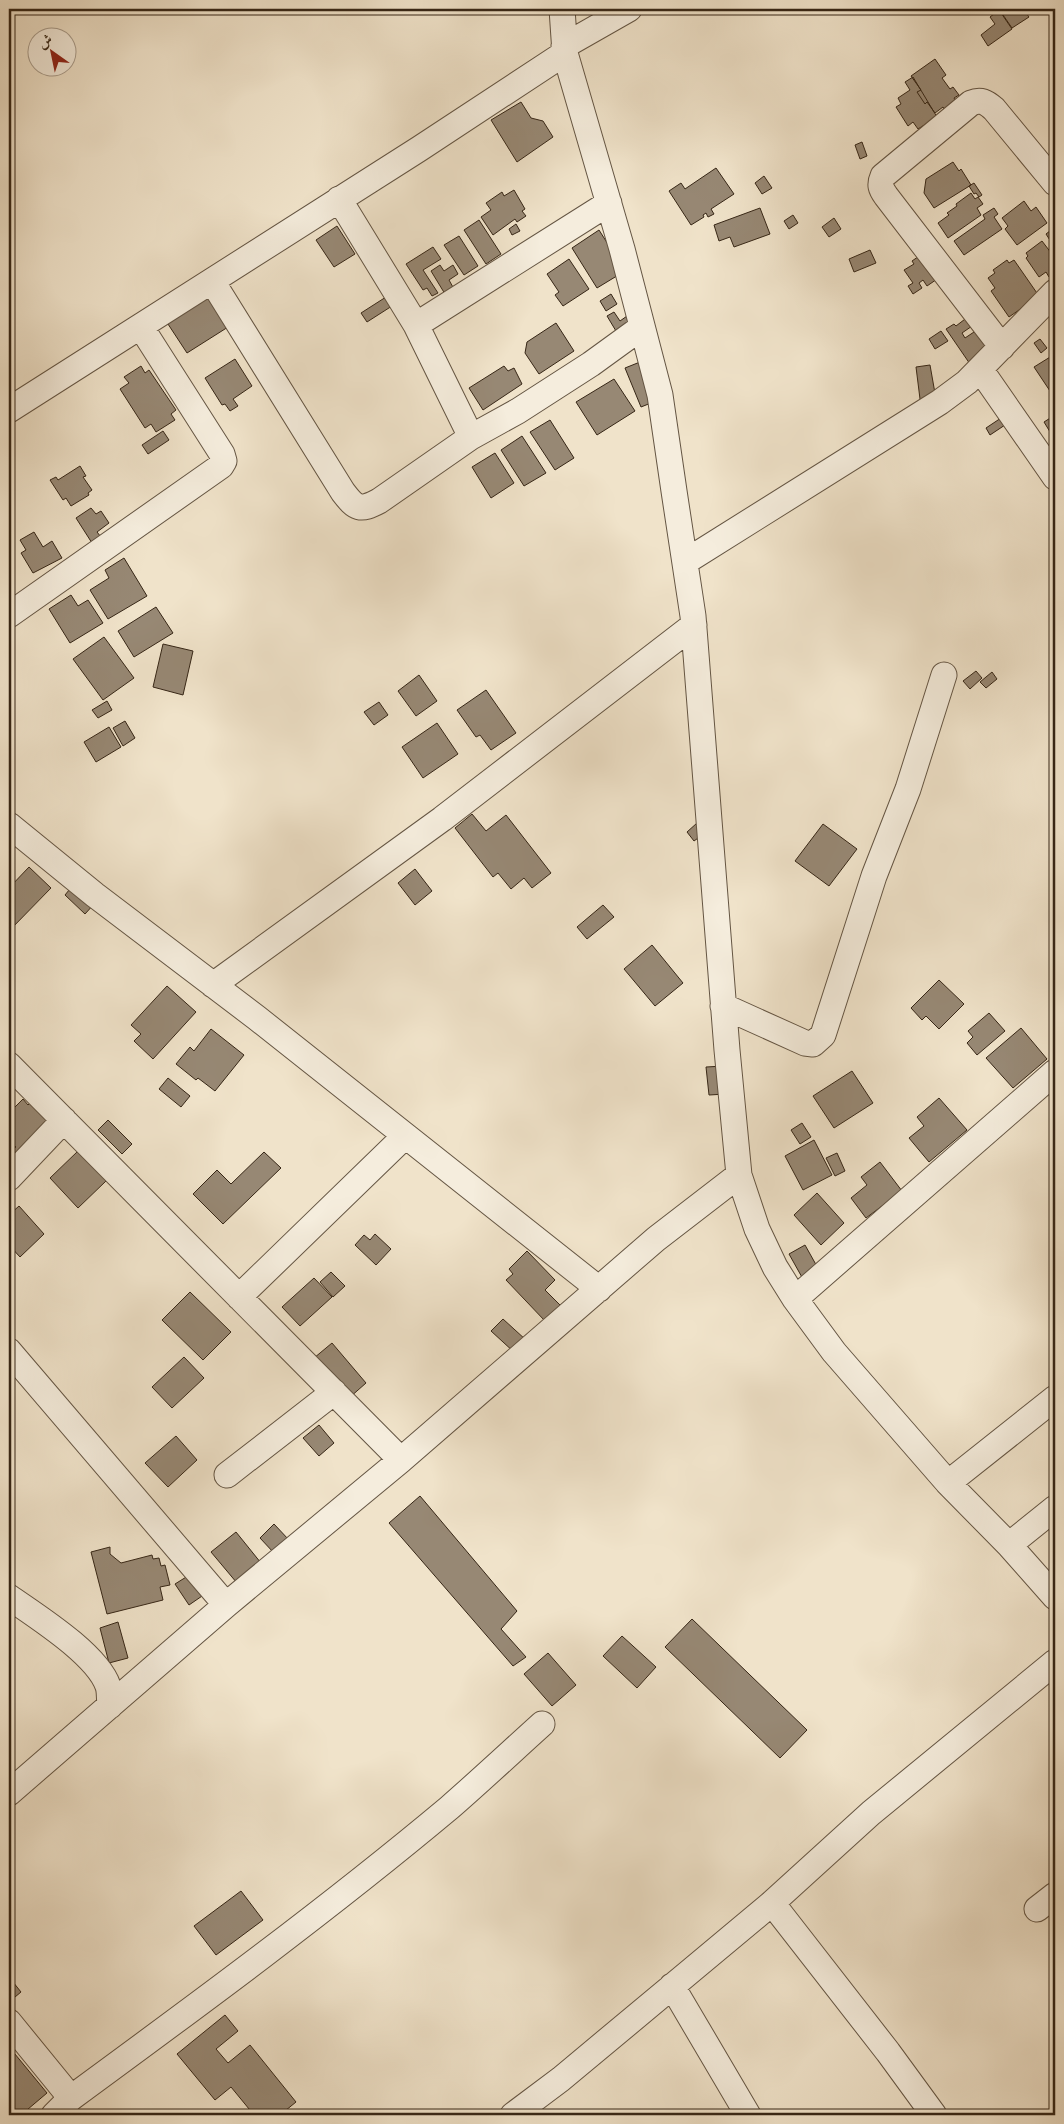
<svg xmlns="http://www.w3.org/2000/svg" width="1064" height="2124" viewBox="0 0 1064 2124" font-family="'IM FELL Great Primer',Amiri,serif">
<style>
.building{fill:#978874;stroke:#362616}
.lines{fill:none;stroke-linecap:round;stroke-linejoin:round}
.minor-casing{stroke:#645543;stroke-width:27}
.minor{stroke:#f5eddd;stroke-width:25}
</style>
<rect width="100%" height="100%" fill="#f0e3ca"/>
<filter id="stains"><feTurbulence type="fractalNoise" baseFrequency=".004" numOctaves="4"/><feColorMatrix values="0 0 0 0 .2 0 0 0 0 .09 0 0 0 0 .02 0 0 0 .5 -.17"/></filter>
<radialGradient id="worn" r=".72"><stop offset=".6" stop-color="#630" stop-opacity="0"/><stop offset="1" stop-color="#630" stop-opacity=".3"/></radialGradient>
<path class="building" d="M1006,9L1008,12L1013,9H1023L1029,17L1012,28L1001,12Z
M999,10L1012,29L988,46L981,35L995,24L990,17Z
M935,59L946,75L942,78L950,89L953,87L959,95L954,98L958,105L946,113L943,107L935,113L927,102L925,104L917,92L921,90L911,76Z
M913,77L937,117L918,129L913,122L908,126L896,107L901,104L898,98L910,90L905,82Z
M521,102L531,118L543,121L553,137L517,162L491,120Z
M862,142L867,156L860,159L855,145Z
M953,162L959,171L961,169L971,185L934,208L924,193L926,179Z
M716,168L734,194L711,209L714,214L708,217L706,213L703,215L704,217L691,225L669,191L681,183L685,189Z
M764,176L772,188L762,194L755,183Z
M974,183L982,195L979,197L976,193L974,194L969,186Z
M514,190L525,209L522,211L526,216L517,222L515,219L493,235L481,217L491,210L486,203L502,192L504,196Z
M971,193L975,199L978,197L983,204L977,208L981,215L948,238L938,223L949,215L947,213L957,206L956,204Z
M1024,201L1031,211L1036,207L1047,223L1017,245L1005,229L1008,226L1002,218Z
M760,208L770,234L734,247L730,237L719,241L714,225Z
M994,208L998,214L994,217L1002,229L964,255L954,241L985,219L983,215Z
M793,215L798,223L789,229L784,221Z
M834,218L841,229L829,237L822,227Z
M479,220L501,254L486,264L464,230Z
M516,224L520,231L512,235L509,229Z
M337,226L355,254L334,267L316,240Z
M1055,227V248L1046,234Z
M599,230L625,271L597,288L572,248Z
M459,236L478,266L464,275L444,245Z
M1042,241L1055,258V265L1052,268L1055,272L1049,277L1046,272L1039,277L1026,258L1028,256L1026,253Z
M433,247L441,259L423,270L438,293L432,296L427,288L423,290L406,264Z
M870,250L876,263L854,272L849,259Z
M922,254L943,275L927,286L923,280L919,283L922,288L913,294L908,286L913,283L904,270L914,264L912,261Z
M569,259L589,289L563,306L555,295L559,292L547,274Z
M1007,260L1009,263L1014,260L1039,296L1009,317L991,291L995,288L988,278L995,273L993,270Z
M440,265L444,271L453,265L458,274L449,280L454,289L445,294L431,271Z
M215,290L236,322L187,353L166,321Z
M611,294L617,304L606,311L600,301Z
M386,297L392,306L367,322L361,313Z
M614,312L620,321L627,316L634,327L619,336L607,316Z
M969,316L975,324L962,333L965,338L980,328L991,344L970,364L946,329L954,324L956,326Z
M556,323L574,351L539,374L525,353L527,342Z
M941,331L948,341L935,349L929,339Z
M1040,339L1047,348L1041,353L1034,343Z
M1055,354V392L1052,394L1034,367Z
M235,359L252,386L233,399L238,406L230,411L225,404L222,405L205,378Z
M640,362L656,401L641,407L625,368Z
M930,365L936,399L921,407L916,367Z
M141,366L145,373L149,370L176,410L171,414L175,420L156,432L151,424L145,428L120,389L129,383L124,377Z
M504,366L508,371L514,368L522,384L483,410L469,388Z
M614,379L635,411L597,435L576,402Z
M1055,415V440L1044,422Z
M1001,418L1005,425L990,435L986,428Z
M550,420L574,458L555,470L530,432Z
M163,431L169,440L148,454L142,445Z
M522,436L546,473L524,486L501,450Z
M495,453L514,483L491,498L472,467Z
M80,466L86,476L83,477L92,490L88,493L89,495L71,506L66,498L63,500L50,480L56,477L58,480Z
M91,508L96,514L101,511L109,523L97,532L101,537L92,543L76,518Z
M34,532L43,547L52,541L62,558L33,573L21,553L26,550L20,540Z
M124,558L147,596L108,619L90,590L109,578L105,570Z
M71,595L78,606L88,600L103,623L70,643L49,609Z
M156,607L173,633L134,657L118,631Z
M104,637L134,678L103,700L73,659Z
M163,644L193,651L183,695L153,687Z
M976,671L982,678L970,689L963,681Z
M992,672L997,679L986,688L980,682Z
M419,675L437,701L416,716L398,691Z
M486,690L516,733L491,750L480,735L476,737L457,710Z
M107,701L112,710L98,718L92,710Z
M379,702L388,715L374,725L364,712Z
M125,721L135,738L123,746L113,728Z
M437,723L458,754L423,778L402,747Z
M109,727L121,747L96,762L84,742Z
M472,814L486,831L506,815L551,873L532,888L524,878L511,889L498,873L493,877L455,828Z
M697,823L705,833L694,841L687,832Z
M823,824L857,849L829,886L795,861Z
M29,867L51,888L9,931V888Z
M415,869L432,891L415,905L398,883Z
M74,884L95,903L85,914L65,895Z
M603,905L614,917L587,939L577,927Z
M652,945L683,983L655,1006L624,969Z
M939,980L964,1004L939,1029L926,1016L922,1020L911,1008Z
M167,986L196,1012L153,1059L134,1041L141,1034L131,1025Z
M989,1013L1005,1031L977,1055L967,1043L973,1037L968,1031Z
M1021,1028L1047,1059L1013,1088L986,1058Z
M211,1029L244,1055L215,1091L198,1078L196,1080L176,1064L190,1047L194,1051Z
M724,1066L726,1094L709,1095L706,1067Z
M852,1071L873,1103L834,1128L813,1096Z
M168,1078L190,1096L181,1107L159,1089Z
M939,1098L967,1130L929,1162L909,1138L924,1126L917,1117Z
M23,1099L28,1105L34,1099L53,1118L20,1161L10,1152L16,1147L9,1140V1113Z
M108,1120L132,1144L122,1154L98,1130Z
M802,1123L811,1137L800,1144L791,1130Z
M814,1140L832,1175L803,1190L785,1156Z
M78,1151L106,1181L78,1208L50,1178Z
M264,1152L281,1168L223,1224L193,1194L217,1170L231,1184Z
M837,1153L845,1171L835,1176L826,1158Z
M880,1162L902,1191L866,1218L851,1198L867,1185L861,1177Z
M817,1193L844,1223L821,1245L794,1215Z
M19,1206L44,1234L20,1257L9,1245V1215Z
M375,1234L391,1249L376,1265L355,1245L364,1235L370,1240Z
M805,1245L819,1270L803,1279L789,1254Z
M527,1251L555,1280L545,1290L561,1306L545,1321L506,1280L513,1274L509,1269Z
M331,1272L345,1286L333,1297L320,1282Z
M314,1278L332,1297L300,1326L282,1307Z
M190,1292L231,1332L203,1360L162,1320Z
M503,1319L526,1340L515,1353L491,1331Z
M332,1343L366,1383L349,1398L314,1358Z
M184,1357L204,1378L172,1408L152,1387Z
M319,1425L334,1443L319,1456L303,1438Z
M176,1436L197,1460L168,1487L145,1463Z
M420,1496L517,1611L501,1629L526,1657L513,1666L389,1523Z
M274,1524L289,1540L274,1553L260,1538Z
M236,1532L261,1563L237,1583L211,1552Z
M110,1547V1554L121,1563L152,1555L153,1559L159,1558L161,1566L165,1565L170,1585L160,1587L163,1600L107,1614L91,1552Z
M191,1574L205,1594L189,1605L175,1584Z
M692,1619L807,1730L780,1758L665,1647Z
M118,1622L128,1658L109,1663L100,1628Z
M622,1636L656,1667L637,1688L603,1656Z
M548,1653L576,1685L552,1706L524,1674Z
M241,1891L263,1920L216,1955L194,1926Z
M9,1977L21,1992L9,2002Z
M225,2015L238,2031L216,2049L228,2063L250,2045L296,2102L280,2115H254L231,2087L215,2100L177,2054Z
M10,2048L47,2093L21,2115H9Z"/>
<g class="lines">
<defs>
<path id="minor" d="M562,9L565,53L622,249L660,395L674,491L693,616L727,1050L739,1175L757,1229L775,1267L795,1299L834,1352L948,1483L1009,1545L1055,1597
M564,46L629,9
M339,199L416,325L471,437
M212,281L343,492C356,509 360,511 379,501L471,437L518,411L591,364L642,327
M416,325L609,203
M1002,347L886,196C881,189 879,185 883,176L971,103C981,99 986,102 994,109L1055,183
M980,369L1055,477
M9,410L419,149L565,53
M685,562L940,402L967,382L1055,292
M9,615L221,466L224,461L222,454L141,327
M9,825L95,895L257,1018L599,1289
M213,985L442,819L694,625
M723,1006L805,1043L813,1044L823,1035L874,876L908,789L944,675
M9,1065L401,1460
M9,1178L64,1120
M239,1297L405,1136
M795,1299L1055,1072
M9,1351L226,1605
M227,1475L334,1392
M948,1483L1055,1398
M1009,1545L1055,1508
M9,1597C36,1616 97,1654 108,1686C110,1692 109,1699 110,1706
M9,1793L226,1605L401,1460L656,1239L739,1175
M772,1903L888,2052L934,2115
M1037,1909L1055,1895
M672,1986L748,2115
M9,2022L71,2098
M54,2115L71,2098C199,2004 327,1910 449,1808C480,1781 511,1752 542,1724
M513,2115L561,2079L693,1969L772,1903L871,1813L1055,1662"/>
</defs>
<use href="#minor" class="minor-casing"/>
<use href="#minor" class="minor"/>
</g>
<rect width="1064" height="2124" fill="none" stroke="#f0e3ca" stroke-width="30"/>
<rect x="10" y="10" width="1044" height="2104" fill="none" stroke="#362616" stroke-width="2.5"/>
<rect x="15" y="15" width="1034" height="2094" fill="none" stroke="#362616"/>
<g transform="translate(52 52) rotate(327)"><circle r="24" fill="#f5eddd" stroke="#a99d8d"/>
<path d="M0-4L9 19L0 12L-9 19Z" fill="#8f2418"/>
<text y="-8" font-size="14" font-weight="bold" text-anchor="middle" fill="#362616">ش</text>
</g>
<rect width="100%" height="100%" filter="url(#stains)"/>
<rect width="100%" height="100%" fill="url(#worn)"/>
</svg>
